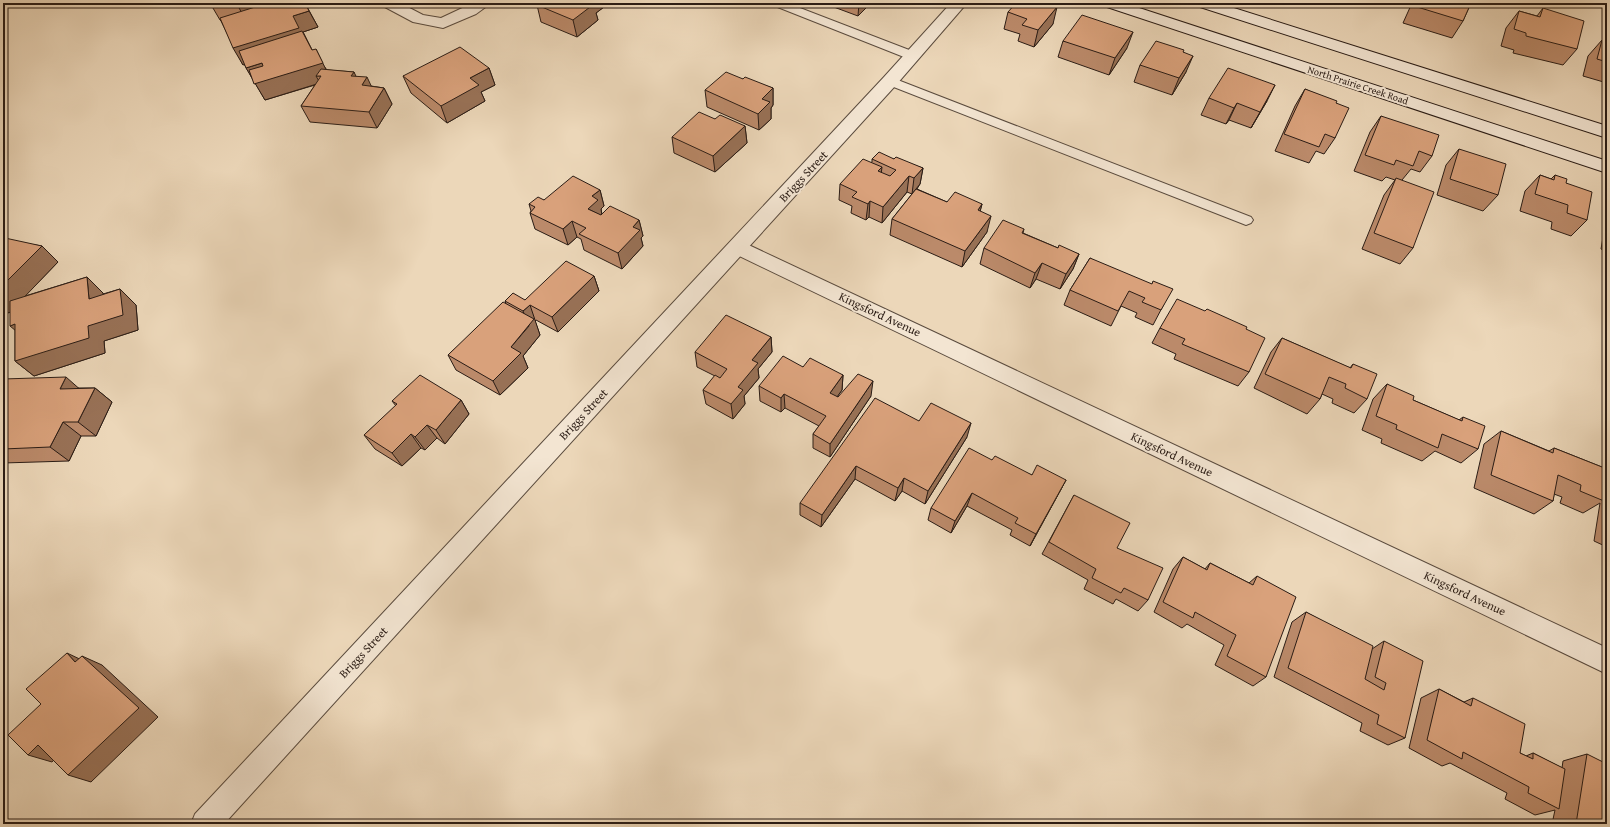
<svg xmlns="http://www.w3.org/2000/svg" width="1610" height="827" viewBox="0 0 1610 827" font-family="'Gentium Book Plus',serif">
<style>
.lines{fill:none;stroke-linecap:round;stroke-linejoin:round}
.service-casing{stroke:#5a4b3e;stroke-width:2}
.minor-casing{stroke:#5a4b3e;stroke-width:2}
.tertiary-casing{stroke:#5a4b3e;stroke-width:2}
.secondary-casing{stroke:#2a1c15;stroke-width:2}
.service{fill:#f3e5d2;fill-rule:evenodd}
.minor{fill:#f3e5d2;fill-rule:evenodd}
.tertiary{fill:#f3e5d2;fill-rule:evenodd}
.secondary{fill:#f3e5d2;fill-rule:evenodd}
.wall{fill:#bb8a6a;stroke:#2a1c15}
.shaded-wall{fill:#987156;stroke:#2a1c15}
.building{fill:#d9a17b;stroke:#2a1c15}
.labels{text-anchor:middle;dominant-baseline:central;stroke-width:4;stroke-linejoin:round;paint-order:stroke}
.far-street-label{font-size:10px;fill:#2a1c15;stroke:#f3e5d2}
.street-label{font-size:12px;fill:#2a1c15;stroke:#f3e5d2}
</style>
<rect width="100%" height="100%" fill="#ecd7b9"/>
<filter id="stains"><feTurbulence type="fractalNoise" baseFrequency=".005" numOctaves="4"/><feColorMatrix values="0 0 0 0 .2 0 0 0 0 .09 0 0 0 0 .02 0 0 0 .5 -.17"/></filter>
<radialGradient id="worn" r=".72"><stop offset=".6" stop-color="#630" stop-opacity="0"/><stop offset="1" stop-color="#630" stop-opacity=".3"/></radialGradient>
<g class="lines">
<defs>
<path id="service" d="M774,3H787L917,53L919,56L917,59H909L775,6Z
M890,77L1251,217L1253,220L1251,223L1246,225L1241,223L886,84L884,81L886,78Z"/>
<path id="minor" d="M380,3H400L423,15L441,18L473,3H491L476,14L443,28L413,22L383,6Z
M738,240L1607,648V674L731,252L728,247L731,242Z"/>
<path id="tertiary" d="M951,3H967L896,85L224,824H191L195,814L884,77Z"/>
<path id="secondary" d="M1101,3H1124L1607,161V173L1104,6Z
M1194,3H1218L1607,126V138L1197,6Z"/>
</defs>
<use href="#service" class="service-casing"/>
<use href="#minor" class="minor-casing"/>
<use href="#tertiary" class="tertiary-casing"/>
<use href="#secondary" class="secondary-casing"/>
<use href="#service" class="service"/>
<use href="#minor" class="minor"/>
<use href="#tertiary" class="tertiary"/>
<use href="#secondary" class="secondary"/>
</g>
<path class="wall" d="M210,3H305L318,27L303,32L312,50L327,70L354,72L355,76L371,86L384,88L392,104L377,128L310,122L301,106L315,85L265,100L244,64L243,65L221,21L220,20Z
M540,3H608V4L596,13L598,20L577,37L541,22L537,5Z
M619,3H634L629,7Z
M823,3H871L858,16Z
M1047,3L1053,24L1034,47L1018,41L1020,34L1004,29L1008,12Z
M1356,3H1363L1362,5Z
M1412,3H1471L1463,21L1452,38L1403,23Z
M1510,3H1518L1516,5Z
M1543,8L1577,49L1563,65L1513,53L1514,50L1501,46L1506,28L1519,11L1537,16Z
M1602,40L1607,41V83L1583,76L1588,56Z
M1063,41L1127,48L1109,75L1058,57Z
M1184,52L1186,72L1172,95L1134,82L1140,65Z
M489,68L495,85L481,92L485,101L447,123L411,93L403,76Z
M743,79L773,88V105L771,108V119L759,130L707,107L705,90Z
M1305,89L1336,103L1335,138L1324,154L1316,151L1309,163L1275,151L1295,106Z
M1209,98L1267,101L1251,128L1229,120L1226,124L1201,115Z
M1381,116L1432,156L1420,172L1411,169L1402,180L1413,248L1400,264L1362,249L1384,195L1395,180L1386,177L1382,181L1354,171L1370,132Z
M715,119L745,126L747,143L715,172L674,153L672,137Z
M1459,149L1498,195L1483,211L1437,195L1446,165Z
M872,159H894L923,168L920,184L917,189L947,202L982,204L980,211L987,232L962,267L890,235L892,219L912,194L907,192L882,223L869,217L866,220L851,213L852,206L839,200L840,184L872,162Z
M1540,175L1551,179L1555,175L1566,183L1587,220L1571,236L1551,229L1552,222L1520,211L1525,191Z
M600,190L604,206L601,209L602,214L639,220L643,236L641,238L643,246L622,269L584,250L581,239L577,237L568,245L535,229L530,213L531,211L529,204L544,200Z
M1607,214V252L1601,249Z
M1024,229L1023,233L1058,248L1079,254L1073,269L1060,289L1036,279L1030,288L980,264L984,248Z
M3,240L42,246L58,262L25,296L87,277L103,293V294L120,289L136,305L138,330L104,341L105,353L34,376L15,361V330L10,312L9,313L3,311Z
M1090,258L1164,304L1153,325L1135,317L1137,313L1121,306L1111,326L1064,305L1070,290Z
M594,276L599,291L558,332L536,320L535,321L540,335L523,356L528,368L500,395L456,370L448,355L506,304L505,301L525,300Z
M1160,328L1246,329L1249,372L1238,386L1174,359L1176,354L1152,343Z
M771,337L772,352L758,369L759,378L744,396L745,404L733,419L706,404L703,390L715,376L697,367L695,352Z
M1282,338L1350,368L1353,364L1367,399L1354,413L1332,403L1333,399L1322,394L1320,399L1307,414L1254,388L1271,352Z
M803,367L843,375L842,390L837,397L871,396L830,457L813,448V434L819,426L785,408L781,412L760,401L759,386Z
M3,379L79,388H95L112,402L96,436H81L69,461L3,463Z
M1387,384L1413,400L1459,420L1463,417L1478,449L1461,463L1435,451L1422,461L1381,443L1382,439L1362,430L1373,399Z
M461,400L469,414L445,444L437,438L425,450L421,448L402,466L375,449L364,435L396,406L392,401Z
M919,421L967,437L925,504L902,491L895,501L855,479L821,527L800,515V503Z
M1501,431L1549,451L1554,448L1607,469V547L1594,541L1600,503L1583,513L1560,503L1562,497L1554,494L1553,501L1534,514L1474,488L1484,444Z
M992,460L1032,475L1066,480L1030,546L1010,535L1012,530L967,506L951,533L928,520L931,508Z
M1074,495L1117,548L1148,600L1138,611L1116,599L1113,604L1084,589L1088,580L1042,554Z
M1183,557L1205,569L1210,563L1249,583L1257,576L1266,677L1253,686L1215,665L1224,645L1187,624L1182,628L1154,612L1173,569Z
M1306,612L1372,649L1384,641L1405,738L1388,745L1360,731L1362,723L1274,677L1292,622Z
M1439,689L1464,702L1473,698L1520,753L1526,756L1533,753L1562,768L1563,761L1587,754L1607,824H1552L1555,810L1535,815L1505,799L1507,793L1450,763L1442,766L1409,748L1421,698Z"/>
<path class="shaded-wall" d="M240,3H282L246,21L237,4Z
M588,3H608V4L596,13L598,20L577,37L573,20Z
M628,3H634L629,7Z
M859,3H871L858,16Z
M1057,7L1053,24L1034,47L1038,30Z
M309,11L318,27L303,32L319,64L316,49L331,80L321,76H316L320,83L265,100L246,68L262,63L308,44L243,65L233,48L293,16Z
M1133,32L1127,48L1109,75L1115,58Z
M1193,56L1186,72L1172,95L1179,78Z
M489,68L495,85L481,92L485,101L447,123L441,106L470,78Z
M354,72L362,89L351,76Z
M367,77L375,94L362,85Z
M1275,85L1267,101L1251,128L1260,112Z
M384,88L392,104L377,128L369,112Z
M773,88V105L771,108V119L759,130L758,114L762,99Z
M1237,103L1229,120L1226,124L1234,108Z
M745,126L747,143L715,172L713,156Z
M882,167L880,183L878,171Z
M923,168L920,184L912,194L914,178Z
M909,176L907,192L882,223L883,207Z
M600,190L604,206L601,209L602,216L588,209L592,196Z
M870,201L869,217L866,220L868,204Z
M982,204L978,220V210Z
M991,216L987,232L962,267L965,251Z
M639,220L643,236L641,238L643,246L622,269L618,253L633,227Z
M572,221L577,237L568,245L563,229Z
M42,246L58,262L9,313L3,307V285Z
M1079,254L1073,269L1060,289L1066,274Z
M1042,263L1036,279L1030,288L1035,273Z
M594,276L599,291L558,332L552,317Z
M87,277L103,293L105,314L89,299Z
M120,289L136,305L138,330L104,341L105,353L34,376L15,361L88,326Z
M530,305L540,335L523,356L528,368L500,395L493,381L511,347L529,326L523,311Z
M15,324L28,341L10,326Z
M771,337L772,352L758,369L759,378L744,396L745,404L733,419L731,404L738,387L752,360Z
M843,375L842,390L829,408L830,393Z
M66,377L83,392L60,389Z
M873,381L871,396L830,457V444Z
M95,388L112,402L96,436L78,422Z
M784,394L785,408L781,412V398Z
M461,400L469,414L445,444L436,430Z
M63,422L81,436L69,461L50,447Z
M971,423L967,437L925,504L928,491Z
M427,425L437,438L425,450L415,437Z
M411,434L421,448L402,466L392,453Z
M856,466L855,479L821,527L822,515Z
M904,478L902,491L895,501L898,488Z
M1066,480L1059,493L1030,546L1036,534Z
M972,493L967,506L951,533L955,521Z
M67,653L88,663L75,662Z
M82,656L102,665L158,717L91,782L68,775Z
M38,745L61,752L52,762L28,755Z"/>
<path class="building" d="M210,3H240L237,4L220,5Z
M268,3H305L309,11L293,16L299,28L233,48L220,18Z
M540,3H593L594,4L573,20L537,5Z
M1016,3H1046L1057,7L1038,30L1022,25L1027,19L1008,12Z
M1415,3H1471L1463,21L1414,6Z
M1543,8L1584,21L1577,49L1526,36V33L1514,29L1519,11L1540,17Z
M1082,15L1133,32L1115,58L1063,41Z
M302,31L312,50L316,49L323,63L254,84L249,70L263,66L262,63L246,68L239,51Z
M1602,40L1607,41V62L1597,59Z
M1156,41L1184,50L1183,52L1193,56L1179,78L1140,65Z
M460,47L489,68L470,78L479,85L441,106L403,76Z
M1228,68L1275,85L1260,112L1237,103L1234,108L1209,98Z
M321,69L354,72L351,76L367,77L362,85L384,88L369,112L301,106L321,76H316Z
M726,72L743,79L745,77L773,88L762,99L770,102L758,114L705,90Z
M1305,89L1337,101L1336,103L1349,108L1335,138L1325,134L1319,147L1284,134Z
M699,112L715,119L720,115L745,126L713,156L672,137Z
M1381,116L1439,135L1432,156L1419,151L1413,166L1396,160L1394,165L1365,155Z
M1459,149L1506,164L1498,195L1450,179Z
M879,152L894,159L896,157L923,168L914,178L909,176L883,207L870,201L868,204L852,197L857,192L840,184L863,159L882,167L878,171L890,176L896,170L872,159Z
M1540,175L1554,180L1555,175L1567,179L1566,183L1592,192L1587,220L1567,213L1568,205L1535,194Z
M573,176L600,190L592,196L598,200L588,209L601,215L610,206L639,220L633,227L640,230L618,253L579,234L586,228L572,221L563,229L530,213L535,207L529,204L538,197L544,200Z
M1396,178L1434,192L1413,248L1374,233Z
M916,189L947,202L955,192L982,204L978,210L991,216L965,251L892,219Z
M1003,220L1024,229L1022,233L1058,248L1059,245L1079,254L1066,274L1042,263L1035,273L984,248Z
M5,238L42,246L3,285V240Z
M1090,258L1152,284L1153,281L1173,289L1161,310L1142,302L1145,298L1129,291L1118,311L1070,290Z
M566,261L594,276L552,317L530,305L523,311L505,301L513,293L525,300Z
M87,277L89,299L120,289L123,315L88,326L89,338L15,361V324L10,326V301Z
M1177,299L1205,311L1207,309L1247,327L1246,329L1265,338L1249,372L1182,344L1185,339L1160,328Z
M503,302L534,319L511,347L521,353L493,381L448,355Z
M726,315L771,337L752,360L758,363L738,387L743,390L731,404L703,390L715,375L720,378L727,369L695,352Z
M1282,338L1351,368L1353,364L1377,374L1367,399L1345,388L1346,384L1329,377L1320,399L1265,374Z
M783,356L803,367L810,358L843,375L830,393L838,397L858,374L873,381L830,444L813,434L826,416L784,394L781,398L759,386Z
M420,375L461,400L436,430L427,425L415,437L411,434L392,453L364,435L397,404L392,401Z
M66,377L60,389L95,388L78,422H63L50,447L3,449V379Z
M1387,384L1414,396L1413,400L1462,421L1463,417L1485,426L1478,449L1442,434L1438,448L1396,429L1397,425L1376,416Z
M875,398L919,421L931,403L971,423L928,491L904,478L898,488L856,466L822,515L800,503Z
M1501,431L1553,453L1554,448L1607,469V481L1604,501L1580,491L1581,485L1558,475L1553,501L1491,475Z
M969,448L992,460L995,456L1032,475L1037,465L1066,480L1036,534L1015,523L1018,518L972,493L955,521L931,508Z
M1074,495L1130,523L1117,548L1163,568L1148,600L1124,588L1121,593L1092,578L1096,569L1049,542Z
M1183,557L1207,570L1210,563L1253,585L1257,576L1296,597L1266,677L1227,656L1236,635L1195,612L1193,618L1163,602Z
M1306,612L1373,646L1365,679L1384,690L1386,683L1375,677L1384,641L1423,661L1405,738L1377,724L1379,715L1288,668Z
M67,653L75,662L82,656L139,708L68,775L38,745L28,755L8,735L41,704L26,689Z
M1439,689L1471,706L1473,698L1525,724L1520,753L1533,759V753L1565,769L1559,809L1528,793L1529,787L1463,752L1462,759L1427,740Z
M1587,754L1607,764V824H1576Z"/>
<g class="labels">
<g class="far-street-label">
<text transform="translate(1358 85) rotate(18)">North Prairie Creek Road</text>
</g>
<g class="street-label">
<text transform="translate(803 176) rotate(-47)">Briggs Street</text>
<text transform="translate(880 314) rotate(25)">Kingsford Avenue</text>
<text transform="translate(583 414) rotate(-47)">Briggs Street</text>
<text transform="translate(1172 454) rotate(25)">Kingsford Avenue</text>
<text transform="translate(1465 593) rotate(25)">Kingsford Avenue</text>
<text transform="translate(363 652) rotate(-47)">Briggs Street</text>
</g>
</g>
<rect width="1610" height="827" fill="none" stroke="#ecd7b9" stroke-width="16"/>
<rect x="4" y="4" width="1602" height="819" fill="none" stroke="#2a1c15" stroke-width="2"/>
<rect x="8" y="8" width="1594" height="811" fill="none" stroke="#2a1c15"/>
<rect width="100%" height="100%" filter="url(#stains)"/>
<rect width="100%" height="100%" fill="url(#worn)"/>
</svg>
